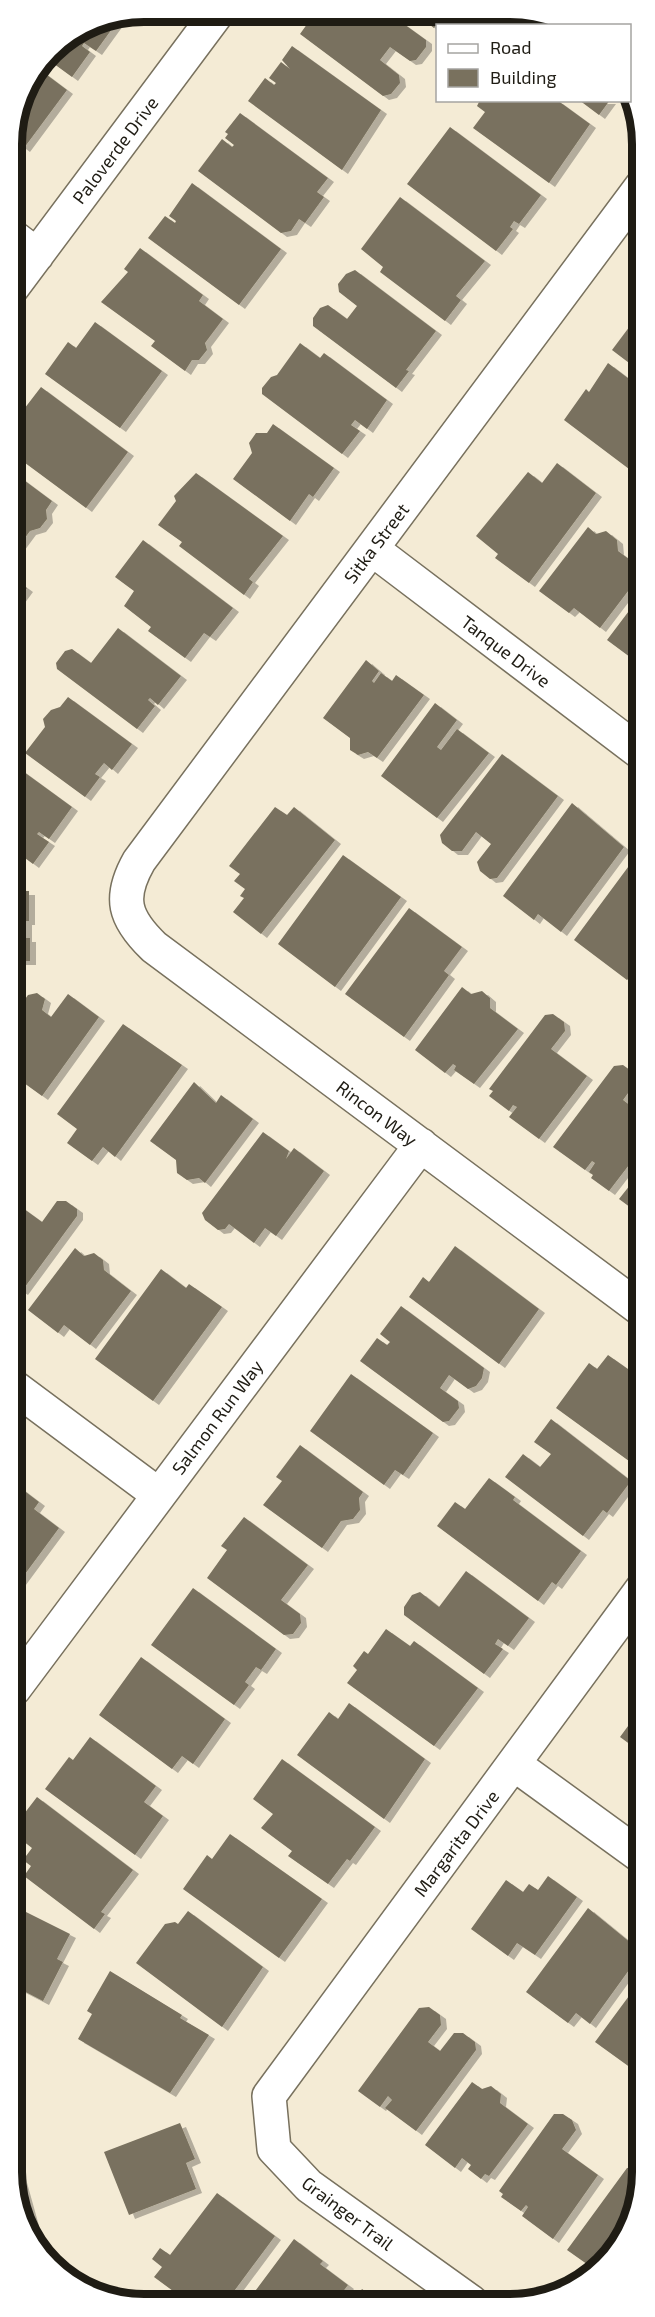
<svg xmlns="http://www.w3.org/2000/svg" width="655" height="2317" viewBox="0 0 655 2317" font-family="'Exo 2',sans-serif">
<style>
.building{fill:#79715e;filter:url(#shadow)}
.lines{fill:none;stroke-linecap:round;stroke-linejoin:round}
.minor-casing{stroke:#78715e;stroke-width:36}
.minor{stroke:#fff;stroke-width:33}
.labels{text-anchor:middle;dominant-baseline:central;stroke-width:5;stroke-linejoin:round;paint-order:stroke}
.street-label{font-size:18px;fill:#1f1c14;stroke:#fff}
.rim{fill:none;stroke:#1f1c14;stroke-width:8}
</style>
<defs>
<filter id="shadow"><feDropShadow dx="6" dy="4" stdDeviation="0" flood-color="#0004"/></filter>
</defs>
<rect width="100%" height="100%" fill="#f4ebd5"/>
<path class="building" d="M315,13L390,14L426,40V47L416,60L410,61L390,47L380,60L399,75L400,83L391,94L383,96L300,34Z
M415,14H444L434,28Z
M113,18L117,22L96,51L84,43L82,46L90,52L72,77L46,58L51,51L94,22Z
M292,46L381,110L342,170L248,101L265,78L274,85L276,83L269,78L281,62L290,69L282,60Z
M39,69L67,90L24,148L12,139V136L22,93Z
M480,100H557L590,124L549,183L473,128L485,112L477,106Z
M579,100H610L599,115Z
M240,113L328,178L317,192L324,197L305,223L299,219L291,231L281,233L198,171L222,139L232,147L234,145L225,138L228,134L225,132Z
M450,127L541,195L519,224L514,221L510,227L513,229L496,251L407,184Z
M192,183L281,249L239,305L148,238L165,216L175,223L176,221L169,216Z
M400,197L485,261L456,296L461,300L445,321L380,272L383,267L361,249Z
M140,248L203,295L199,301L223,319L205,343L207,350L199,360H192L185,371L151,346L155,341L101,302L128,272L124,269Z
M355,270L436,331L406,370L409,371L396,388L313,326V318L320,308L328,305L347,319L357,306L339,292L338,284L346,274Z
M636,318L641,322V372L612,350Z
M95,322L162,371L120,428L45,374L68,342L76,348Z
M300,343L320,358L324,353L387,400L367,429L355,420L351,425L360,431L342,454L262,394V388L271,377L277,375Z
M608,363L641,388V478L564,420L586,389L589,392Z
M41,387L128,452L86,508L13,454V419L18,411L21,413Z
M273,424L334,468L313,497L309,494L290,521L233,479L252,453L249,443L256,433H267Z
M557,463L596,493L529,583L495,558L498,554L476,536L528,472L542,483Z
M13,472L52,501L46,510L47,519L40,528L30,531L13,554Z
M196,473L283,536L249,579L253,582L244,595L179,546L182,542L158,525L176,501L174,496Z
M588,527L596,534L606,531L617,540L618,551L641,568V574L600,628L574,608L569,613L539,591Z
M143,540L233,608L210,637L204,633L185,658L148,631L151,627L124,606L134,591L115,577Z
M13,578L27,588L13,607Z
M641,595V655L639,654L634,660L607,640Z
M118,628L181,676L158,705L150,698L148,700L155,706L137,729L57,669L56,663L65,651L72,649L91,663Z
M366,660L379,671L372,681L374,683L381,673L392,681L396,675L424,695L377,758L368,752L358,755L350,750V738L323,718Z
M68,697L132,744L112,770L104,763L95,774L100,777L85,797L25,753L45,727L43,719L51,710L60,707Z
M435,703L457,720L437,747L441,750L457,729L489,753L437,818L381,776Z
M502,754L558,796L497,878L490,879L480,871L477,862L491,844L476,832L462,851H452L442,843L440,835Z
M13,764L72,807L49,839L39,832L37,834L49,842L33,864L13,849Z
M572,803L624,847L561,932L538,914L534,920L503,896Z
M275,807L287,815L294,807L335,840L261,934L233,912L244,898L240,896L245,889L234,881L240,874L229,866Z
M343,855L401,897L335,987L278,944Z
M637,855L641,858V961L627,980L574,940Z
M13,891H29V921H26V938H30V961H13Z
M409,908L462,947L444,971L449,975L404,1037L345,994Z
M462,987L471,994L482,991L490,998V1008L518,1029L474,1084L454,1070L456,1066L453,1064L445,1073L415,1050Z
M37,993L45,999L42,1010L51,1017L68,994L99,1017L42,1096L13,1075V1016L28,995Z
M553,1014L564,1022L565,1031L551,1049L587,1076L539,1139L509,1117L517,1107L513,1105L509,1111L489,1096L493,1091L489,1089L545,1015Z
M123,1024L182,1065L115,1157L103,1147L92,1161L67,1143L77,1129L57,1114Z
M623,1065L634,1073L636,1082L623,1100L636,1110L642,1102V1148L609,1191L591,1178L593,1175L589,1172L595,1163L592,1161L585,1170L553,1147L614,1066Z
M194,1082L216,1103L221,1095L253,1119L205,1183L199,1178L187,1180L177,1173L176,1160L150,1141Z
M263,1132L289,1151L286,1159L294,1148L324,1171L276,1236L265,1228L254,1243L229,1224L225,1229L218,1230L205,1220L202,1213Z
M642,1170V1216L619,1199Z
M13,1201L42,1222L57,1201H66L77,1209V1216L22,1291L19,1289L14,1297Z
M455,1246L539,1309L499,1364L409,1297L423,1277L429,1282Z
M75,1248L84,1256L94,1253L103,1260L104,1270L131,1291L90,1345L64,1325L58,1333L28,1310Z
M161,1269L186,1288L189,1284L222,1307L153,1401L95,1359Z
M401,1306L484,1368L482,1378L476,1386L468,1389L449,1375L440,1388L458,1401L459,1408L449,1421L443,1422L360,1361L377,1338L387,1345L390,1342L380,1334Z
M608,1355L642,1379L640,1469L556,1408L589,1363L597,1369Z
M351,1374L433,1433L403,1475L395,1470L384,1485L310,1431Z
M551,1419L631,1481L607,1513L603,1510L583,1536L505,1477L523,1454L540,1467L551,1454L534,1442Z
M300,1445L363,1492L359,1498L360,1510L353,1519L341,1521L322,1548L263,1505L282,1481L276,1477Z
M489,1478L515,1497L513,1500L581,1551L556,1585L552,1582L538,1601L437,1526L455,1502L465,1509Z
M14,1483L39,1502L34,1509L59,1528L14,1589Z
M244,1517L308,1565L281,1600L300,1614L301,1623L293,1634L284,1635L207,1578L227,1550L221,1546Z
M466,1571L529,1618L508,1646L498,1639L495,1644L503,1649L484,1674L404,1615V1607L412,1595L420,1592L439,1607Z
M193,1588L276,1649L261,1670L256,1667L245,1682L249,1685L234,1705L151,1645Z
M386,1629L410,1646L414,1641L478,1688L434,1746L347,1683L357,1670L353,1666L364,1651L368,1654Z
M141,1657L225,1719L193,1764L182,1756L172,1769L99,1715Z
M349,1703L425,1759L384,1819L297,1755L329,1712L338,1719Z
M642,1707V1753L620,1737Z
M90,1737L156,1786L144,1802L163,1816L135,1855L45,1789L69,1757L73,1760Z
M282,1759L375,1827L350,1861L347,1859L328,1884L288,1856L292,1851L261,1828L273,1814L253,1799Z
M37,1797L133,1870L101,1912L105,1914L94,1929L24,1876L31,1866L23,1860L32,1848L14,1834V1827Z
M230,1834L322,1899L279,1958L183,1889L207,1855L212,1859Z
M548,1876L577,1897L535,1955L517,1943L508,1956L471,1929L506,1880L523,1892L529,1884L538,1890Z
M14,1906L70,1934L57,1959L63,1962L43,2001L14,1986Z
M588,1908L642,1952L590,2024L576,2013L568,2023L526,1992Z
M188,1911L263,1967L222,2027L136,1963L165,1924L175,1922L178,1924Z
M110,1971L182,2015L180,2018L209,2035L170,2093L78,2039L92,2014L87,2011Z
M643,1977V2082L633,2075L631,2068L595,2042Z
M429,2007L440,2015L441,2025L428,2042L440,2051L454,2033H463L475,2042L476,2050L416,2131L385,2108L392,2100L388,2096L380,2107L358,2091L419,2008Z
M472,2082L482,2089L491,2086L501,2094L500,2103L528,2124L489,2176L485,2174L481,2179L468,2169L471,2165L462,2158L455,2168L425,2145Z
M554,2114H563L572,2120L576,2130L562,2149L598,2175L553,2239L522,2216L528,2207L526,2205L521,2211L501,2197L503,2194L499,2191Z
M180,2123L195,2159L186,2163L196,2189L129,2215L104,2152Z
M636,2167L643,2172V2181L610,2260L594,2269L567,2250L627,2168Z
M20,2175L35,2229L31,2230L14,2198V2177Z
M217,2193L275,2236L226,2302L206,2300L204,2302H188L154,2277L162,2267L152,2259L160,2248L170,2255Z
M294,2239L323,2261L320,2264L348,2285L335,2302H247Z
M362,2289L380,2302H353Z"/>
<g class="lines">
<defs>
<path id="minor" d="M641,187L139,861C118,898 124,918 154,947L642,1310
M12,236L37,255
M12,288L218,12
M372,549L641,753
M14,1387L159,1495
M14,1689L421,1145
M514,1764L642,1857
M471,2302L309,2186L274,2149L269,2096L642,1589"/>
</defs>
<use href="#minor" class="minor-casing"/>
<use href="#minor" class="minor"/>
</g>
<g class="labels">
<g class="street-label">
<text transform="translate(115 150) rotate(-53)">Paloverde Drive</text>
<text transform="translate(376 543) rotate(-53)">Sitka Street</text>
<text transform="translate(506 651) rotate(37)">Tanque Drive</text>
<text transform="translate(377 1113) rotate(37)">Rincon Way</text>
<text transform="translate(217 1417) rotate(-53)">Salmon Run Way</text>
<text transform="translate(456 1843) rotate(-53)">Margarita Drive</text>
<text transform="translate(348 2213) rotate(37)">Grainger Trail</text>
</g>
</g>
<path d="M0 0H655V2317H0ZM144 22H510A122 122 0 0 1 632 144V2172A122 122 0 0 1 510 2294H144A122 122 0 0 1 22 2172V144A122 122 0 0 1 144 22Z" fill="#fff" fill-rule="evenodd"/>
<path class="rim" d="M144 22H510A122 122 0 0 1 632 144V2172A122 122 0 0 1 510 2294H144A122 122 0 0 1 22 2172V144A122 122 0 0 1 144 22Z"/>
<rect x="436" y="24" width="195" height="78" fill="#ffffff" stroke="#a5a4a1" stroke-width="1.5"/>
<rect x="448" y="44" width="30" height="9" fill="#ffffff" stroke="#a5a4a1" stroke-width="1.5"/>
<text x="490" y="54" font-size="18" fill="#1f1c14">Road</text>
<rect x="448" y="69" width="30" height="18" fill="#79715e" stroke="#a5a4a1" stroke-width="1.5"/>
<text x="490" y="84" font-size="18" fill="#1f1c14">Building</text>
</svg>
